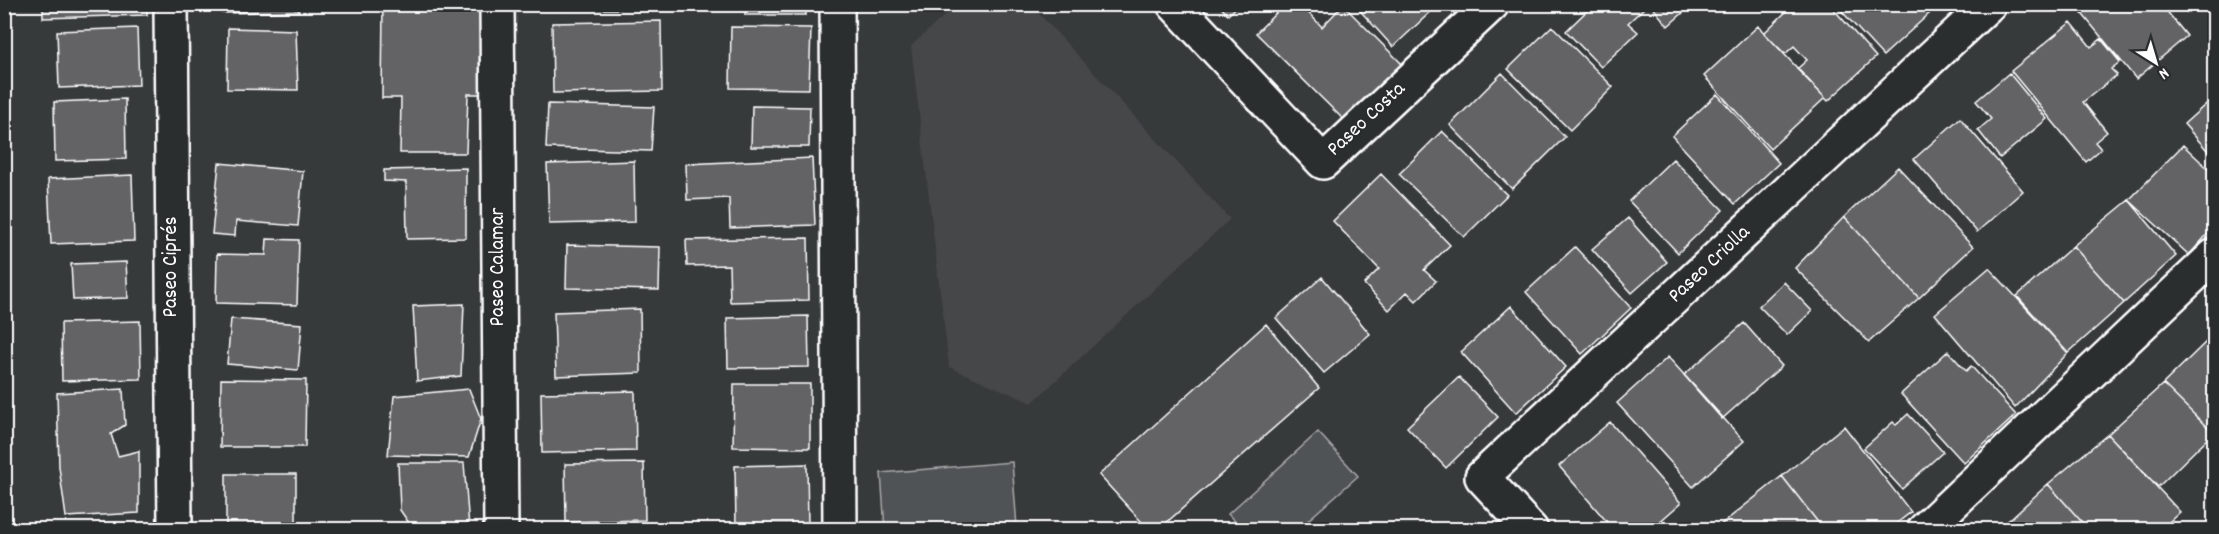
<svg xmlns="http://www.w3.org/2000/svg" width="2219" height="534" viewBox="0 0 2219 534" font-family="Dekko,sans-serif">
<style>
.built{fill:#444748}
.green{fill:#505354;stroke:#a8a9aa;stroke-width:1.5}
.building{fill:#636465;stroke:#fff;stroke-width:1.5}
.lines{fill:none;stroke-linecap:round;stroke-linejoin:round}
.street-casing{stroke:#fff;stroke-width:38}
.street{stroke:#2a2d2e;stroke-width:33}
.labels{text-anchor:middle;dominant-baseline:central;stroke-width:4.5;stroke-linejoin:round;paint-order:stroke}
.street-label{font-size:21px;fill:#fff;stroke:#2a2d2e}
</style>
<rect width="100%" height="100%" fill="#373a3b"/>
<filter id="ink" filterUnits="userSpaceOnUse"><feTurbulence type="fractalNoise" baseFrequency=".0167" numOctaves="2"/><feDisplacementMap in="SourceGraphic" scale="12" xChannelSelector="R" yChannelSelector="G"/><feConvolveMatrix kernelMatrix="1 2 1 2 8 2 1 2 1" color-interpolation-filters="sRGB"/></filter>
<g filter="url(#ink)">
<path class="built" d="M956,5H1031L1230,219L1032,403L949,367L911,46Z"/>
<path class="green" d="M1318,432L1358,476L1298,529H1242L1228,514Z
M1012,462L1017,527L885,529L881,473Z"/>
<path class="building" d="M43,4H147V15L43,18Z
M222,4H299V11L222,13Z
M383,4H481L480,94H468L466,153H400L401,98H382Z
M563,4H620V9H563Z
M745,4H806V15H745Z
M1218,4H1240L1228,15Z
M1285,4H1300L1322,27L1343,5L1406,68L1349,125L1256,33Z
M1354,4H1439L1393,47Z
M1594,4H1641L1644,8L1628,23L1638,32L1601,67L1566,31Z
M1650,4H1693L1668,26Z
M1794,4H1829L1876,57L1828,101L1797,69L1807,60L1794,46L1785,54L1764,33Z
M1835,4H1922L1930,13L1883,56Z
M2074,4H2161L2187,36L2136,79Z
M661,21L662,91L553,93L552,23Z
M2071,22L2091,47L2101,39L2120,62L2111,69L2117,75L2083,102L2107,132L2095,142L2101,149L2086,162L2011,71Z
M1552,26L1613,87L1570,130L1508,69Z
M1758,26L1825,98L1770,149L1704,76Z
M731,27L811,28L809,89L730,88Z
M137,28L139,85L59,88L57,31Z
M228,28L296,30L298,90L227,89Z
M1502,73L1565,137L1512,189L1450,125Z
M2009,73L2047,119L2000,158L1978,130L1991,119L1976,101Z
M1717,94L1779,163L1735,204L1672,136Z
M2214,97V158L2184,124Z
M125,99L126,159L55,161L54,102Z
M548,104L654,107L651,151L546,148Z
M752,106L810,107L809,147H751Z
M1960,118L2023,191L1977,232L1914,159Z
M1442,131L1507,195L1464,237L1399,174Z
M2183,145L2214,174V227L2189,255L2129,200Z
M812,158L815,225L730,228L729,198L687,200L686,164Z
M1673,159L1723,210L1678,253L1629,201Z
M634,161L635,222L549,224L547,164Z
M219,163L303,171L298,226L236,221L235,236L212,234Z
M1898,167L1973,247L1919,298L1844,217Z
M466,168V238L407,239L406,182L384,181V170Z
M1381,174L1450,245L1424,270L1436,281L1416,301L1407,292L1389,310L1364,284L1379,269L1333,221Z
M132,175L134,241L51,244L48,179Z
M2129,200L2176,256L2124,303L2073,246Z
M1844,217L1919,298L1869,342L1795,268Z
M1628,218L1667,262L1632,293L1592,249Z
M808,238L809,300L730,302L729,265L687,266L686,240Z
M267,239L299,240L297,305L216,303L217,254L266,255Z
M567,245L660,247L659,290L566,288Z
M2073,246L2124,303L2068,353L2017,296Z
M1575,247L1631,308L1582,354L1526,292Z
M126,262L128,298L73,300L71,264Z
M1989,268L2068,353L2015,408L1935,314Z
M1322,277L1370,334L1324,373L1276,318Z
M1784,282L1812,311L1787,335L1759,306Z
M464,304L461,376L417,381L413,306Z
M1511,306L1566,367L1516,413L1461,352Z
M640,309L641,373L556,376L554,312Z
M808,316L809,367L728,368L727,318Z
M231,319L302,324L298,370L227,364Z
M140,321L141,379L62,381L61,323Z
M1744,323L1782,366L1722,419L1684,375Z
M1266,324L1319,388L1158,530H1149L1099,475Z
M2210,338L2214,342L2213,433L2163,384Z
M1948,351L1966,371L1971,366L2016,415L1964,463L1901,394Z
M1668,357L1744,441L1693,487L1617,403Z
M1459,377L1498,417L1446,468L1407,427Z
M221,379L306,380L305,447H220Z
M734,384H810V448L733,447Z
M2163,384L2213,433L2158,487L2108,434Z
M123,389L125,425L111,434L118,456L139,451V513L66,517L59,467L57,393Z
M469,389L481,419L469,457L388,455L394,396Z
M635,391L636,451L542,453L541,393Z
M1908,414L1943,452L1902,489L1864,448L1893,422L1896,425Z
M1610,422L1681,503L1650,530H1614L1559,466Z
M1844,426L1911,512L1888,530H1824L1782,476Z
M2108,434L2180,512L2160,530H2089L2048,484Z
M398,463H464L469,527L411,526L400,510Z
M644,463L645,520L566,522L565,464Z
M807,464L808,525L736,526L735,466Z
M226,474H296V529L226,530Z
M1782,476L1824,530H1714Z
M2048,484L2089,530H1998Z
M147,525L148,530H92Z"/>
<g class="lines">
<defs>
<path id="street" d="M171,4L175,530
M497,4L501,530
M837,4L840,530
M1174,4L1323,162L1492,4
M1531,530L1482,477L1989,4
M1924,530L2214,256"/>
</defs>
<use href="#street" class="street-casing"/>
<use href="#street" class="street"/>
</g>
</g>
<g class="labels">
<g class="street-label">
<text transform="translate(1367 120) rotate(-43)">Paseo Costa</text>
<text transform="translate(1710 265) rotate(-43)">Paseo Criolla</text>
<text transform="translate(172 267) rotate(-90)">Paseo Ciprés</text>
<text transform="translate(499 267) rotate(-90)">Paseo Calamar</text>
</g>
</g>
<rect width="2219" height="534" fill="none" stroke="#2a2d2e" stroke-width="24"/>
<rect x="12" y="12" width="2195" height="510" fill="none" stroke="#fff" stroke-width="2" filter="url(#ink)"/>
<g transform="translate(2156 63) rotate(143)" stroke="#2a2d2e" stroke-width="4.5" paint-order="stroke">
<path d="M0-4.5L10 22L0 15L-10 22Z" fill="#ffffff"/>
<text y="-9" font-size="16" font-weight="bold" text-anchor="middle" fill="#ffffff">N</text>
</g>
</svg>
